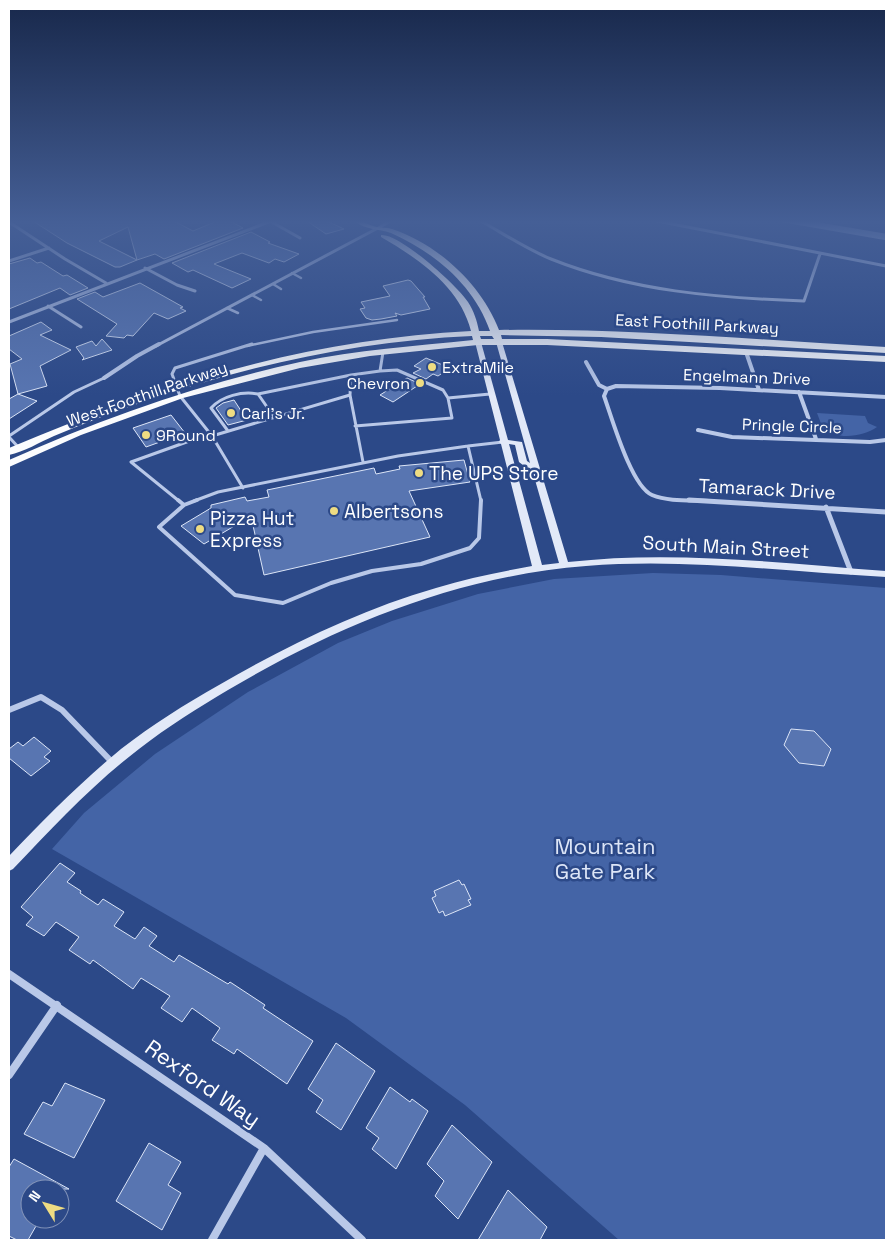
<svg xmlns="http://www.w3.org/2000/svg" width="895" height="1249" viewBox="0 0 895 1249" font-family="'Space Grotesk',sans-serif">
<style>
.green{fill:#4464a6}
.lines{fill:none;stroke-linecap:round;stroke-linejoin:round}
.stream{stroke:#aec2e8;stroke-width:2.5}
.building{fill:#5875b1;stroke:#dce5f7}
.service-far2{stroke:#b9c8e8;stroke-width:2.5}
.service-far1{stroke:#b9c8e8;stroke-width:3}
.service{stroke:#b9c8e8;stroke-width:4}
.minor-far4{stroke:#b9c8e8;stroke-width:3}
.minor-far3{stroke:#b9c8e8;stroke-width:4}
.minor-far2{stroke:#b9c8e8;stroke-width:5}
.minor-far1{stroke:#b9c8e8;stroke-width:6}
.minor{stroke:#b9c8e8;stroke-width:8}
.tertiary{fill:#b9c8e8;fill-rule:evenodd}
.secondary{fill:#e2e9f8;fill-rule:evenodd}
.primary{fill:#fbfcfe;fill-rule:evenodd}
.poi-dot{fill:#eedc82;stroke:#2c4988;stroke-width:2}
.labels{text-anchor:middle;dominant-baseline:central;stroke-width:5;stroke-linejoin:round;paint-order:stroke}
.far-street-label{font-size:16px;fill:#fff;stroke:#2c4988}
.far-poi-label{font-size:16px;fill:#fff;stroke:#2c4988;text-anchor:start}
.poi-label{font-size:19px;fill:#fff;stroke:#2c4988;text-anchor:start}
.street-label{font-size:19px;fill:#fff;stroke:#2c4988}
.near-park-label{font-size:22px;fill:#dce5f7;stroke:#2c4988}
.near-street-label{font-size:22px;fill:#fff;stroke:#2c4988}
</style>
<rect width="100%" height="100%" fill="#2c4988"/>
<path class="green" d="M817,413L865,416L868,423L877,427C863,437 838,440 823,429Z
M653,573L721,575L886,588V1240H619L465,1105L346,1018L52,849L84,813L155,754L248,692L338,643L392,621L478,594L554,579Z"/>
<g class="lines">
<path class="stream" d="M792,221L886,237"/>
</g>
<path class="building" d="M33,221H174L193,231L217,221H230L243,228L164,259L155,254L137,260L128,227L99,241L137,260L120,267H115L67,243Z
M307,221H327L344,229L326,234Z
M251,232L270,242L268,243L299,254L284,262L275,259L269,263L242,253L214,264L251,279L232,288L193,270L188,272L172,263Z
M30,258L37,263L41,262L63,276L67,275L88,288L70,295L60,288L9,309V264Z
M408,280L411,281L425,297H423L430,309L401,315L395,313L397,316L381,319L372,320L366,318L360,309L365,308L361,302L390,296L383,286Z
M140,283L183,307L180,308L186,311L168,319L154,313L133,336L127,335L124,338L106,336L117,324L77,299L95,292L103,297Z
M41,322L52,330L40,335L71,350L40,366L47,386L18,394L10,364L22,359L9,349V336Z
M102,339L112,350L82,360L84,358L76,347L92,341L96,346Z
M426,358L450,368L438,376L433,374L426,379L413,373L421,369L414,366Z
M407,378L420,384L393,402L380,395Z
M18,394L37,401L9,419V399Z
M234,400L247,420L228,425L216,408L223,403Z
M171,415L185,433L146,447L133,428Z
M464,460L470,482L409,491L430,537L264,575L252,521L236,525L204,544L181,526L211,508V505L245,497L247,501L269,497L267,490L374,468L376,474L400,469L399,466Z
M791,729L814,731L831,749L824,766L799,763L784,745Z
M34,737L51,751L44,757L50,761L31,776L9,758V749L18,742L23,746Z
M60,863L75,873L67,882L81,891L80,893L98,905L103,899L124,912L114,926L135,939L144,927L157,936L149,946L174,962L179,955L228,984L230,982L265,1005L263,1008L313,1041L287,1084L237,1049L234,1054L212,1040L220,1028L192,1008L182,1022L161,1008L170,996L141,978L133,989L93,960L90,964L69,950L79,937L56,922L44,936L26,925L33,917L21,907Z
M459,880L462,885L464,884L471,899L468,900L471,905L445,916L443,911L439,913L432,898L436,896L434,891Z
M336,1043L375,1071L341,1130L316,1112L323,1100L308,1089Z
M65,1083L105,1100L74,1158L24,1134L43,1102L52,1106Z
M390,1087L410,1102L412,1099L428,1111L396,1169L372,1149L379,1138L366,1128Z
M452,1125L492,1162L458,1219L435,1196L444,1181L427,1164Z
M149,1143L181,1162L168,1185L181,1193L162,1230L116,1201Z
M14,1159L69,1189H30V1219H40L28,1240H17L9,1236V1167Z
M508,1190L547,1227L540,1240H478Z"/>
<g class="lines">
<path class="service-far2" d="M783,221L886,239
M803,221L886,235
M292,273L301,278
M273,284L281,289
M252,295L261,300
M227,308L238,313
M247,346L313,332L397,320"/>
<path class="service-far1" d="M380,371L397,370L443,390L448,398
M350,395L363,462
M274,417L258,394L351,375
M355,426L452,418L448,398L490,394
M228,431L211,408C222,396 242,391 258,394
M9,436L74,392L104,378
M9,437L19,448
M468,446L481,501
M468,446L503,442
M243,488L212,436L180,396L172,374L175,368L252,344
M179,501L131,462L195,439L212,436L350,395L351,375L380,371L383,352
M194,501L218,492L398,456L468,446"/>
<path class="service" d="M178,500L184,505
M197,500L184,505L159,527L235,595L283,603L331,583L372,571L421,564L470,548L479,538L481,500"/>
<path class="minor-far4" d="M270,221L300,238
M481,221C504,234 526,249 551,259C631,291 718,298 804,301L820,254
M657,221L886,266
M9,222L65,259L106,283
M9,261L49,248
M145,268L177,285L195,291
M48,306L81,327
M9,322L271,221
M156,346L376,229"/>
<path class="minor-far3" d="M746,352L759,390
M586,362L599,385L607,389L604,396C612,418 631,486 652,495C669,502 691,500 709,501
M104,378L137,356L159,344
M607,389L616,386L720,388L886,397
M799,392L816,439
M698,430L732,437L870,442L886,440"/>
<path class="minor-far2" d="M689,500L886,512
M826,507L851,572"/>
<path class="minor-far1" d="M9,710L41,697L62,710L112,762"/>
<path class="minor" d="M9,974L264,1148L362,1240
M9,1075L57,1005
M212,1240L264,1148"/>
<path class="tertiary" d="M387,221H393L378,230L374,229Z"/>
<path class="secondary" d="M478,340L481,342L508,440L522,442L527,461L530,463L496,342L499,340L502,342L568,562C673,550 781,563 886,571V577C786,572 687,558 586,566C458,576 338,625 228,690C198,708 167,727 139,749C93,784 53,827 13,869L9,871V856C44,819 81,782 121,749C152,725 185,704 219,685C288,645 360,610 436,588C468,578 500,572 532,566L501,444L499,442L500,440L475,342ZM509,444L515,445L519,462L533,473L559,563L542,565Z"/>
<path class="primary" d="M355,221C364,221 368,225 377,227C382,228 387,227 392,229C438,244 482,285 499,330C628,328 757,340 886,347V353L601,337L501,335L502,339H547L886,356V362L547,345H478L370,356L300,368L183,398L81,435L9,467V460C103,418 199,384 300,362C357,350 415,346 473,340L472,336C359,341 249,365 143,402C113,412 83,424 54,436C40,442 24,452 9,455V448C157,385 309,339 471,331C460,287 419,259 381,237V235C399,233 457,285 468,302C474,311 477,321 479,331H490C474,285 434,252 391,233C378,228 367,231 355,221ZM480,336H492L494,339H481Z"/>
</g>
<linearGradient id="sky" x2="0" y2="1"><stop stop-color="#18284b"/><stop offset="0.56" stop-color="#455f96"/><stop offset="1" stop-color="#455f96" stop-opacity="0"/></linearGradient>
<rect width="895" height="396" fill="url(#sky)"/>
<g class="poi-dot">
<circle cx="432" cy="367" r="5"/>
<circle cx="420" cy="383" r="5"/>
<circle cx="231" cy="413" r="5"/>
<circle cx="146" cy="435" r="5"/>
<circle cx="419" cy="473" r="5"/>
<circle cx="334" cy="511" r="5"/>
<circle cx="200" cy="529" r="5"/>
</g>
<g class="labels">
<g class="far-street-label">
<text transform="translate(697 324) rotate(3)">East Foothill Parkway</text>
<text transform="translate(747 377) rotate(2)">Engelmann Drive</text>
<text transform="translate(147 394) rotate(-19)">West Foothill Parkway</text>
<text transform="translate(792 426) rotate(2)">Pringle Circle</text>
</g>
<g class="far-poi-label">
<text x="442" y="367">ExtraMile</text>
<text x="410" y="383" text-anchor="end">Chevron</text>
<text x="241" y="413">Carl's Jr.</text>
<text x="156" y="435">9Round</text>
</g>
<g class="poi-label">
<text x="429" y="473">The UPS Store</text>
<text x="344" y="511">Albertsons</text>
<text x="210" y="518">Pizza Hut<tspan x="210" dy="22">Express</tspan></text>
</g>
<g class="street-label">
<text transform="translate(767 489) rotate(3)">Tamarack Drive</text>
<text transform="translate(726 547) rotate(3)">South Main Street</text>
</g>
<g class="near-park-label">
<text x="605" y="846">Mountain<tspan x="605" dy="25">Gate Park</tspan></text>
</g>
<g class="near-street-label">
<text transform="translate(203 1083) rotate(35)">Rexford Way</text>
</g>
</g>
<rect width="895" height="1249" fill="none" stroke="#ffffff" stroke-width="20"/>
<g transform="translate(45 1204) rotate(307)"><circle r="24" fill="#2c4988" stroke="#8092b8"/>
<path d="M0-4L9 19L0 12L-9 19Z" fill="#eedc82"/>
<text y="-8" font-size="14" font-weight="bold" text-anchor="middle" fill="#ffffff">N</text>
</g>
</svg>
